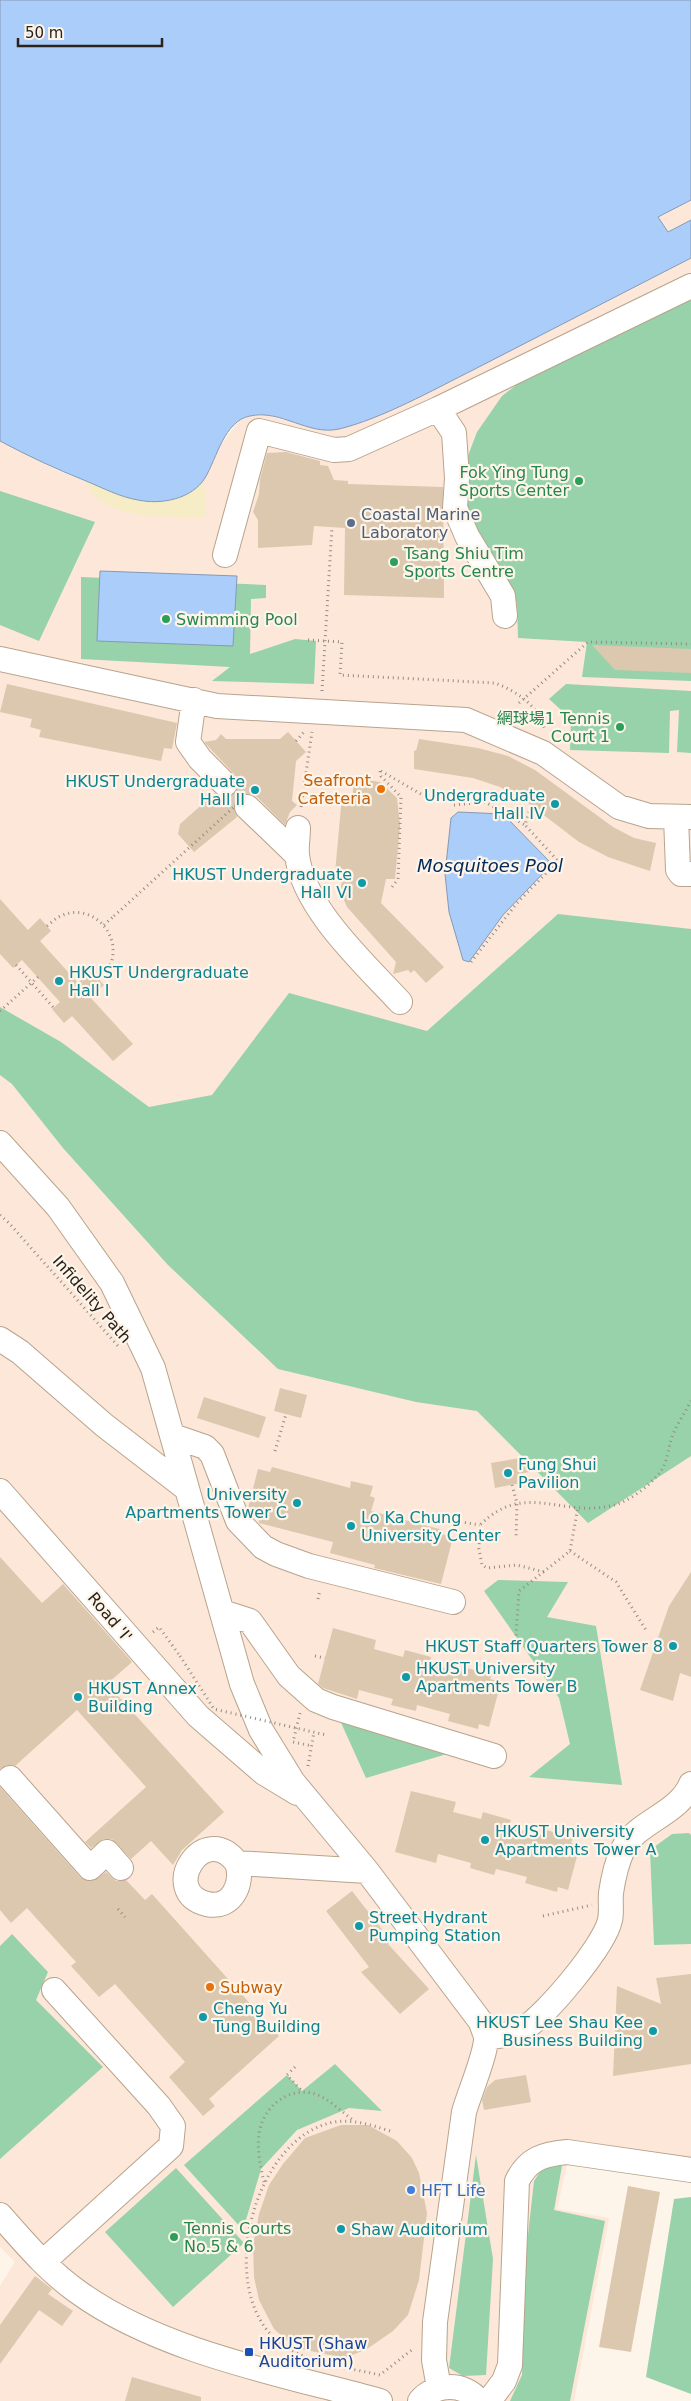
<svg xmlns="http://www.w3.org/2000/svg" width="691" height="2401" viewBox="0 0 691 2401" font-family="'DejaVu Sans','Noto Sans TC',sans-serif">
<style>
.education{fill:#fce7d9}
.green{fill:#97d2aa}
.sand{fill:#f6ecc6}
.water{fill:#abcdf9;stroke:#859ab6}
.building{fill:#dcc8af}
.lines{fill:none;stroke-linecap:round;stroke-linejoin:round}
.minor-tunnel{stroke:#d3cac0;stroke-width:24;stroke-dasharray:24 12;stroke-linecap:butt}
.minor-casing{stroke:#b8a48c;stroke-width:26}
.path{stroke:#958c83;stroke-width:3;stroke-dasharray:1 4;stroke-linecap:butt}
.minor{stroke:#fff;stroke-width:24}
.path-bridge{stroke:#958c83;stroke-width:3;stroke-dasharray:1 4;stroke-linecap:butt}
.leisure-dot{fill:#2e9e5b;stroke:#fdf4ea;stroke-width:2}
.service-dot{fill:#5c6f8a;stroke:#fdf4ea;stroke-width:2}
.food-dot{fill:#e8710a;stroke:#fdf4ea;stroke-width:2}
.culture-dot{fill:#0f9aa8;stroke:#fdf4ea;stroke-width:2}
.shop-dot{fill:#3f7fe0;stroke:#fdf4ea;stroke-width:2}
.transit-dot{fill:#1a4fb4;stroke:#fdf4ea;stroke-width:2}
.labels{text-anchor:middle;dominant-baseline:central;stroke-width:4.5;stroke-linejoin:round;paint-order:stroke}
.leisure-label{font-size:16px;fill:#27864d;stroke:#fdf4ea;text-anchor:start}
.service-label{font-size:16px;fill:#4e5e75;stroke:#fdf4ea;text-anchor:start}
.food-label{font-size:16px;fill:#c56008;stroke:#fdf4ea;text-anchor:end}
.culture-label{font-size:16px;fill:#0d838f;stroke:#fdf4ea;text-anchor:start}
.street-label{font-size:16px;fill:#2b231a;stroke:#fdf4ea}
.shop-label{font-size:16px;fill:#366cbe;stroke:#fdf4ea;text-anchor:start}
.transit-label{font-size:16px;fill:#164399;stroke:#fdf4ea;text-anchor:start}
.water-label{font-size:18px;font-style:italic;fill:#002958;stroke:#fdf4ea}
</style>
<rect width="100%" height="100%" fill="#fdf4ea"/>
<path class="education" d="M691,200V220L668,232L658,217Z
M691,258V2181L567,2164L557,2209L609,2218L574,2401H0V2286L15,2262L0,2247V441L54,469L112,492L217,451L237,423L249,416L264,415L283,420L353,425L423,395Z"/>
<path class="green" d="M691,298V681L582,677L587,642L518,638L517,603L475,538L467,508L466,461L477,432L502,396L528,376Z
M0,491L95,522L39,641L0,625Z
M81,577L266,585V598L251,599L250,654L295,639L316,641L314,684L212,681L230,667L81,659Z
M566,684L691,691V753L677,752L679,710L670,711L669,753L570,750L571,719L549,699Z
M558,914L691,929V1456L588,1523L477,1411L416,1402L278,1369L168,1265L63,1148L12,1084L0,1075V1007L61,1042L149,1107L212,1095L289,993L427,1031Z
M498,1580L568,1582L547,1617L596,1626L622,1785L529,1777L570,1744L559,1698L484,1591Z
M338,1716L387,1717L447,1754L366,1778Z
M689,1833L691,1835V1944L654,1945L650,1850L672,1834Z
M12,1934L48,1972L36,2000L103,2067L0,2159V1946Z
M335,2064L382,2111L349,2108L297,2130L261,2169L243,2230L184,2165L287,2075L302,2091Z
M476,2155L493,2259L486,2375L463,2376L449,2368Z
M550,2166H562L554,2210L605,2221L570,2401H510L522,2375L526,2253L534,2181L540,2172Z
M176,2168L244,2243L173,2307L105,2232Z
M691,2197V2394L646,2377L674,2199Z"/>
<path class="sand" d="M204,479L206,517C170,517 101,522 85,480C125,498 169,517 204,479Z"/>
<path class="water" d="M0,0H691V200L658,217L668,232L691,220V258C618,295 546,333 473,370C433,390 381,419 339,429C308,436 281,409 250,416C224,421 217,458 205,478C192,499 161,505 138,500C120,497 103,488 86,481C56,469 28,456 0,441Z
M100,571L237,576L233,646L97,641Z
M458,812L503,814L552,864L503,915L469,962L463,960L449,912L445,874L451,818Z"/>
<path class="building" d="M286,452L320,461V465L328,466L334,480L348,481V484L443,487L444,598L344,595L345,528L314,526L312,545L258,548V520L253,512L259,494L260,479L267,453Z
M592,645L691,649V673L615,670Z
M7,684L177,723L172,749L164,748L161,761L39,737L41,730L30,727L32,719L0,712Z
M288,732L306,752L296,761L292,801L297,805L290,812L285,825L257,797L250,794H243L237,798L234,804L237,817L194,852L178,834L180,824L215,793L221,797H228L234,794L238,787L235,775L204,742L216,740L221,734L226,739H280Z
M419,739L478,748L508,756L535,770L613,827L634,838L656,843L650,871L608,857L579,842L528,803L500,787L473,778L414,769V750L416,751Z
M355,778L380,782L397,798L400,825L395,879H386L381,903L444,967L426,983L414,970L411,973L408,970L393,974L396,962L347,907L340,891L343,876L335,873L342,796H352Z
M0,899L28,930L40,918L51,931L40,941L78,983L91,971L104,985L90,997L133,1044L113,1061L72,1016L64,1023L52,1009L60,1002L22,960L13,968L0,954Z
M280,1388L307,1395L301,1418L274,1411Z
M204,1397L266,1417L259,1438L197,1418Z
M526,1457L529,1472L519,1474L521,1483L495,1488L491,1463Z
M272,1467L350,1488L351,1481L373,1486L370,1496L375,1498L371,1511L443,1530L442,1534L453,1537L441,1584L374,1568L375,1565L330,1553L333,1542L259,1523V1518L253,1517L248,1508L258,1469L270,1472Z
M0,1557L42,1603L63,1584L132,1662L107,1684L224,1812L182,1850L173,1865L151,1841L131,1859L112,1839H104L91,1848L85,1842L146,1787L77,1710L15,1766L7,1765L0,1769Z
M691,1572V1677L680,1673L673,1701L640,1690L669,1606Z
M333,1628L376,1640L374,1649L403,1657L405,1650L431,1657L430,1664L461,1672L462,1667L492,1674L490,1679L501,1682L489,1727L479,1724L478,1729L448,1721L450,1714L417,1705L416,1711L391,1705L393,1699L359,1690L357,1699L323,1688L318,1684Z
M0,1787L80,1877L93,1881L106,1872L116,1881L126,1880L145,1900L152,1894L279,2036L209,2099L215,2106L203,2116L169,2077L185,2062L115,1984L99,1997L71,1966L76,1962L27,1908L11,1923L0,1910Z
M411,1791L456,1802L453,1812L481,1819L483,1812L511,1820L509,1827L541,1835L542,1829L573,1837L571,1843L580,1845L568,1890L558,1887L557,1892L525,1883L527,1877L496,1869L494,1875L470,1868L471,1863L438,1854L436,1863L395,1852Z
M352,1891L391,1941L388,1944L429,1989L400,2014L361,1972L369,1967L326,1911Z
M691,1974V2064L613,2076L617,1986L661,2004L656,1978Z
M526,2075L531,2102L484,2110L482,2100L487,2087L495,2080Z
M341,2125H368L397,2141L412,2158L419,2173L427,2213L419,2280L408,2315L393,2331L367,2349L345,2358L296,2348L274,2329L259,2300L254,2277L253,2245L259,2214L269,2185L283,2164L305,2138Z
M628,2186L660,2192L631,2352L599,2347Z
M35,2276L52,2289L48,2294L73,2311L62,2326L39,2310L0,2364V2325Z
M132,2377L201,2397V2401H125Z"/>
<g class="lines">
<path class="minor-tunnel" d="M225,784L247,807"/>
<defs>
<path id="minor" d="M438,409L454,433L457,478L455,508L467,536L503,596L505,616
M225,555L259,431L334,450L349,449L438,409L691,286
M0,659L217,706L466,720L543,753L619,807L649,816L691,817
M194,700L188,742L200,759L225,784
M247,807L297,855
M676,817L678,870L681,874H691
M298,828C298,837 296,847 297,855C303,908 365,964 400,1002
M0,1143L58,1207L112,1283L153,1368L242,1684L261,1730L293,1782L367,1871L481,2022C482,2027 485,2032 486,2037C487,2052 469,2094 464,2112L435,2322L434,2360L439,2388
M0,1339L20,1352L104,1425L187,1489
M173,1436L205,1447L212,1454L238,1521L263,1547L276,1554L309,1566L453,1602
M0,1491L198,1716L264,1773L297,1793
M222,1612L250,1621L289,1676L316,1700L333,1707L494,1756
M10,1778L90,1868L107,1852L121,1868
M237,1863C244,1883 232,1910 207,1904C158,1892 204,1819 237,1863L367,1871
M486,2038C498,2036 511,2035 523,2029C545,2017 605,1945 610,1920C612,1911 610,1902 611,1893C613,1879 617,1862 623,1849C636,1822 679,1814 691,1784
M0,2215C24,2242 48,2271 78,2292C161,2352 282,2374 380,2401
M43,2262L171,2146L173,2126L159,2106L54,1990
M420,2401C435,2383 464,2382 479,2401
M489,2401L504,2381L510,2365L517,2181C528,2159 543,2154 567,2152L691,2170"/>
</defs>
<use href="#minor" class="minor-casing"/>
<path class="path" d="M308,640L342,642L340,675L495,683C518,692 539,706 545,731
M322,691L332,527
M519,703L588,642L691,644
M296,741L304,732
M380,771L381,776L401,797L398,879L392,887
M381,771L426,797
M454,805L485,802L525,825L531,806
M301,807L312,732
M104,925L114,916
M47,926C52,922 57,917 63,915C91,904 119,931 112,960C110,968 104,974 99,980
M471,962L517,903L558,861L525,825
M16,965L53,1007
M0,1011L38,977
M0,1215L9,1223L118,1346
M275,1451L286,1414
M512,1485L517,1503L516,1539
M455,1521L480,1525
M570,1551L616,1582L646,1630
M544,1572L517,1565L487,1568L482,1565L479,1549L480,1525C524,1481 560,1517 610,1506C627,1503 645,1489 657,1476C669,1463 667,1449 673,1434C678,1423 685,1412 691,1401
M318,1599L320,1590
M153,1632L159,1627L180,1656
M510,1649L516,1636L519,1591L570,1551L578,1507
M315,1656L325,1658
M300,1713L293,1742L312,1746
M308,1766L314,1732
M118,1909L125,1917
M543,1916L592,1905
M295,2067L287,2075L302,2091
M390,2131C371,2125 354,2119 334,2122C253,2137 214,2291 279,2342C307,2364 346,2367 380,2375L413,2349
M264,2182C260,2165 256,2146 260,2129C266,2103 293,2085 318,2095C331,2101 342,2112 353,2120"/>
<use href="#minor" class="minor"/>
<path class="path-bridge" d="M114,916L245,797
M180,1656L214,1709L326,1735"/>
</g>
<g class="leisure-dot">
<circle cx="579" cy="481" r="5"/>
<circle cx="394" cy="562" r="5"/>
<circle cx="166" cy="619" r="5"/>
<circle cx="620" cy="727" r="5"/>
<circle cx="174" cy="2237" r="5"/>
</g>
<circle class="service-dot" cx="351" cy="523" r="5"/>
<g class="food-dot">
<circle cx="381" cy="789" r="5"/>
<circle cx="210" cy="1987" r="5"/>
</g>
<g class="culture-dot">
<circle cx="255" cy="790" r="5"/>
<circle cx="555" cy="804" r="5"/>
<circle cx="362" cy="883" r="5"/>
<circle cx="59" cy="981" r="5"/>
<circle cx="508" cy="1473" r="5"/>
<circle cx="297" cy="1503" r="5"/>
<circle cx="351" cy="1526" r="5"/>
<circle cx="673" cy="1646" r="5"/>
<circle cx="406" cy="1677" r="5"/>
<circle cx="78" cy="1697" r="5"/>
<circle cx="485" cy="1840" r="5"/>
<circle cx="359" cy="1926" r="5"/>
<circle cx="203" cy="2017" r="5"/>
<circle cx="653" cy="2031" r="5"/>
<circle cx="341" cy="2229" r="5"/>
</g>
<circle class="shop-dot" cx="411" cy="2190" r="5"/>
<rect class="transit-dot" x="244" y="2347" width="10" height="10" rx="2.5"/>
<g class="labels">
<g class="leisure-label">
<text x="569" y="472" text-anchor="end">Fok Ying Tung<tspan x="569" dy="18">Sports Center</tspan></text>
<text x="404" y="553">Tsang Shiu Tim<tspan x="404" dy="18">Sports Centre</tspan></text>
<text x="176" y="619">Swimming Pool</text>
<text x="610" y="718" text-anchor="end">網球場1 Tennis<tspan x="610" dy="18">Court 1</tspan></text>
<text x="184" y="2228">Tennis Courts<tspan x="184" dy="18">No.5 &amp; 6</tspan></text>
</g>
<g class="service-label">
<text x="361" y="514">Coastal Marine<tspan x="361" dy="18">Laboratory</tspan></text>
</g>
<g class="food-label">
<text x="371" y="780">Seafront<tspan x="371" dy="18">Cafeteria</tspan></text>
<text x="220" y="1987" text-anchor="start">Subway</text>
</g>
<g class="culture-label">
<text x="245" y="781" text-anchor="end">HKUST Undergraduate<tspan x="245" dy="18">Hall II</tspan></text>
<text x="545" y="795" text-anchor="end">Undergraduate<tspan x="545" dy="18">Hall IV</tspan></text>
<text x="352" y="874" text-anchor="end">HKUST Undergraduate<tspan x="352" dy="18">Hall VI</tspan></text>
<text x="69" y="972">HKUST Undergraduate<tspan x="69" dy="18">Hall I</tspan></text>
<text x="518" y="1464">Fung Shui<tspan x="518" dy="18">Pavilion</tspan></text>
<text x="287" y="1494" text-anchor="end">University<tspan x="287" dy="18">Apartments Tower C</tspan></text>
<text x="361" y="1517">Lo Ka Chung<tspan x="361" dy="18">University Center</tspan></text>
<text x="663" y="1646" text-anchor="end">HKUST Staff Quarters Tower 8</text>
<text x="416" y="1668">HKUST University<tspan x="416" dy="18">Apartments Tower B</tspan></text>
<text x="88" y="1688">HKUST Annex<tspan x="88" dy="18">Building</tspan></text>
<text x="495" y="1831">HKUST University<tspan x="495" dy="18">Apartments Tower A</tspan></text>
<text x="369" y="1917">Street Hydrant<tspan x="369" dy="18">Pumping Station</tspan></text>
<text x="213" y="2008">Cheng Yu<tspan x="213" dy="18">Tung Building</tspan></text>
<text x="643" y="2022" text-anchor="end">HKUST Lee Shau Kee<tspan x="643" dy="18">Business Building</tspan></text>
<text x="351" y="2229">Shaw Auditorium</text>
</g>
<g class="street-label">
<text transform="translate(92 1299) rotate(49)">Infidelity Path</text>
<text transform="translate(110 1617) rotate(50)">Road 'I'</text>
</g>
<g class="shop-label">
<text x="421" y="2190">HFT Life</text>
</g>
<g class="transit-label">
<text x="259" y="2343">HKUST (Shaw<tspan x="259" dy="18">Auditorium)</tspan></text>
</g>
<g class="water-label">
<text x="490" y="865">Mosquitoes Pool</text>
</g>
</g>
<path d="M18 38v8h144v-8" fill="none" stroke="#2b231a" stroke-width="2.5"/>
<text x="25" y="38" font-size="15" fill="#2b231a" stroke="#fdf4ea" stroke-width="4" paint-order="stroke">50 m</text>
</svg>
